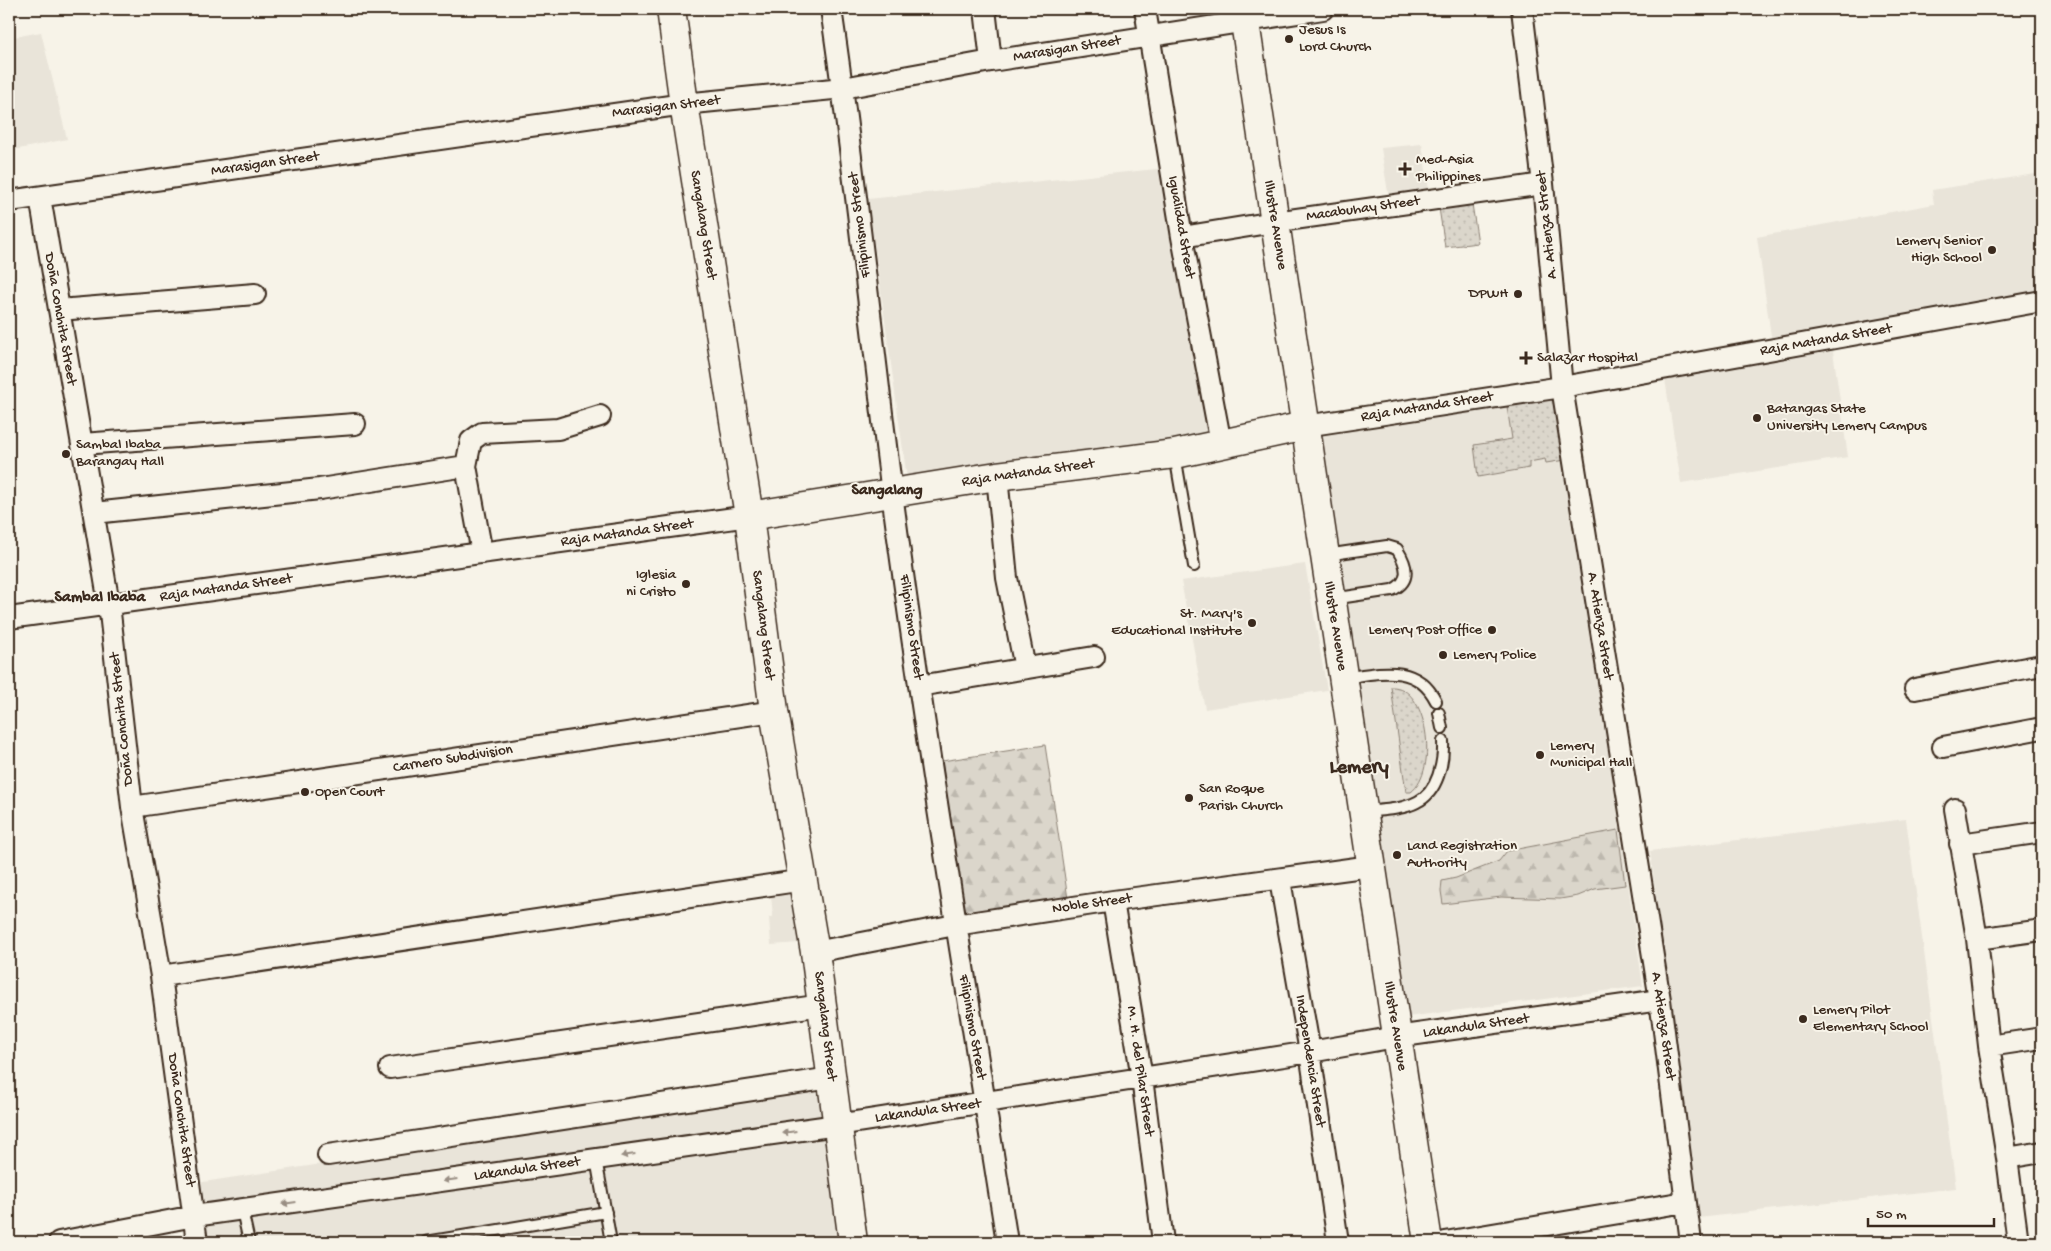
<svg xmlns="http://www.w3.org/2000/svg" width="2051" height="1251" viewBox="0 0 2051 1251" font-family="'Gochi Hand',sans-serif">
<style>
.built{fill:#e9e4d9}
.grass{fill:url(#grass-dots);stroke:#8b8074}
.forest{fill:url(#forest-firs);stroke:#8b8074}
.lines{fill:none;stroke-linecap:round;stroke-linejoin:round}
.lane-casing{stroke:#3b2a1e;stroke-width:14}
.street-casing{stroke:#3b2a1e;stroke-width:24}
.secondary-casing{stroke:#3b2a1e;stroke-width:31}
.lane{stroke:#f7f3e8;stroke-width:10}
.street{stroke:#f7f3e8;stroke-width:20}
.secondary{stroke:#f7f3e8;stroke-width:28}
.oneway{fill:#998e83}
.poi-dot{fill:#3b2a1e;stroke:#f7f3e8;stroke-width:2}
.labels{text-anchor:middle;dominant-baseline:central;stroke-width:4;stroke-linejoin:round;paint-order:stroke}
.poi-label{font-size:15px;fill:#3b2a1e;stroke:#f7f3e8;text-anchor:start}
.street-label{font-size:15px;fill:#3b2a1e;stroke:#f7f3e8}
.neighbourhood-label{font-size:16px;font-weight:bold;fill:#3b2a1e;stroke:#f7f3e8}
.district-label{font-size:20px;font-weight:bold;fill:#3b2a1e;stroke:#f7f3e8}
</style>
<defs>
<pattern id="grass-dots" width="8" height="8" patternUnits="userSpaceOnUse" patternTransform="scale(1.25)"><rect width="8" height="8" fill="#dbd6cb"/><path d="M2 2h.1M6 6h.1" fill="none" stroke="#bdb8ae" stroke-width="1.8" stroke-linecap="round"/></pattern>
<pattern id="forest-firs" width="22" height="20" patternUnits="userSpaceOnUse" patternTransform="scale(1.25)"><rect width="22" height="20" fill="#dbd6cb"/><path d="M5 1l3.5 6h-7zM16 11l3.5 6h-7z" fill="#bdb8ae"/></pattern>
</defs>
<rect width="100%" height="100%" fill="#f7f3e8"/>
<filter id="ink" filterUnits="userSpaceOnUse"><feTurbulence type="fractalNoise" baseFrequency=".02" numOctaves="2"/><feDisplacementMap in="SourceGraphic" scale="10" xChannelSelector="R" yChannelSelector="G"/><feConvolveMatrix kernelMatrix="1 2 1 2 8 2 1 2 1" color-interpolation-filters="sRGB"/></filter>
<g filter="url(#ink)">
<path class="built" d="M41,32L67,139L9,151V38Z
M1422,144L1429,190L1388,193L1381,148Z
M1166,168L1211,442L908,486L868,199Z
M2042,173V296L1772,343L1757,237L1934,204L1932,190Z
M1833,351L1848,457L1681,483L1665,379Z
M1557,397L1643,986L1407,1017L1319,434Z
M1305,564L1327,690L1205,709L1181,581Z
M1906,819L1956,1188L1699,1218L1650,851Z
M786,894L795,899L800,943L771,945L769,918L773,916L771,896Z
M826,1087L844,1242H206L197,1183Z"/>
<path class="grass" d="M1472,204L1478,243L1445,247L1439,208Z
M1554,395L1565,460L1546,463L1545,459L1529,462V468L1478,477L1474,445L1512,439L1506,400Z
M1391,687C1428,685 1439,771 1411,792H1406Z"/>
<path class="forest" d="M1045,745L1068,899L977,913L970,912L962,907L942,761Z
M1618,830L1625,885L1595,889L1578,896L1560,899L1501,897L1443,904L1441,891L1442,881L1456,878L1499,861L1507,851Z"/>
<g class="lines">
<defs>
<path id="lane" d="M1175,455L1194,566
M1326,555L1387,546L1397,549C1407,565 1412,581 1392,590L1332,599
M1344,678C1379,673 1416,662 1436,701
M1439,713L1442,728
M1364,812C1381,810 1402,810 1417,802C1438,792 1444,762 1443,741
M596,1159L611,1242
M242,1210L249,1242
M426,1242L606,1212"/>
<path id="street" d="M831,9C855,170 871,332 892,493C925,744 968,993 1007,1242
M985,9L991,61
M1145,9L1182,237L1221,444
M1522,9L1543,184L1562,387L1660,1000L1691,1242
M40,197L109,604L132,807L161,976L197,1242
M9,201L684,104L843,88L991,61L1323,9
M1182,237L1274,222L1543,184
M59,310L255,294
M1305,426L1562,387L2042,301
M82,444L355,424
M997,476L1007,578L1025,668
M94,513L320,489L466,466
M482,553L466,466L471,441L482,433L558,429L600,416
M9,618L749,516
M919,686L1094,657
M1915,689L2042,665
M1943,747L2042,728
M132,807L774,711
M1955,809L1977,939L1989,1046L2007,1158L2018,1242
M1960,844L2042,832
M1280,880L1310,1052L1338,1242
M1113,901L1142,1078L1163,1242
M1977,939L2042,930
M815,952L955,925L1113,901L1371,866
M161,976L804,880
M1989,1046L2042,1038
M390,1068L822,1005
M328,1155L831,1078
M2007,1158L2042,1152
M59,1242L194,1216L837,1125L1310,1052L1396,1037L1660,1000
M1445,1242L1685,1202"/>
<path id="secondary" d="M671,9L684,104L749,516L774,711L815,952L853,1242
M1243,9L1428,1242
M749,516L997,476L1175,454L1305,426"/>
</defs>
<use href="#lane" class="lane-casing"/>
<use href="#street" class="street-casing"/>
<use href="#secondary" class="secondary-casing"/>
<use href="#lane" class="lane"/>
<use href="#street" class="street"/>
<use href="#secondary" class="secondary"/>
</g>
<defs><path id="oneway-solid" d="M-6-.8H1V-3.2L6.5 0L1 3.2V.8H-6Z" transform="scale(1.25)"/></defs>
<g class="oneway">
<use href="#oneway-solid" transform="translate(789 1132) rotate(172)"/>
<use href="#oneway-solid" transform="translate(628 1155) rotate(172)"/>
<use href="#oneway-solid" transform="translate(450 1180) rotate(172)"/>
<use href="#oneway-solid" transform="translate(289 1203) rotate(172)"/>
</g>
</g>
<g class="poi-dot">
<circle cx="1289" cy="39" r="5"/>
<path d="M1402.5 161.5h5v5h5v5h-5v5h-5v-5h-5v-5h5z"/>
<circle cx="1992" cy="250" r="5"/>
<circle cx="1518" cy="294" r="5"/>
<path d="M1523.5 350.5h5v5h5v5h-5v5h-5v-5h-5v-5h5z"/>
<circle cx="1757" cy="418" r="5"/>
<circle cx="66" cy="454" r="5"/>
<circle cx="686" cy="584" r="5"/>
<circle cx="1252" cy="623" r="5"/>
<circle cx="1492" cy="630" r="5"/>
<circle cx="1443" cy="655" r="5"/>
<circle cx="1540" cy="755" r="5"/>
<circle cx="305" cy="792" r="5"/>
<circle cx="1189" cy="798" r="5"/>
<circle cx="1397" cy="855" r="5"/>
<circle cx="1803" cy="1019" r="5"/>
</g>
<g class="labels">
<g class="poi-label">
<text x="1299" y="30">Jesus Is<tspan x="1299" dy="17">Lord Church</tspan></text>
<text x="1416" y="160">Med-Asia<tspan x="1416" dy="17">Philippines</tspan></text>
<text x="1982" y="241" text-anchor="end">Lemery Senior<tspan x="1982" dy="17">High School</tspan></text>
<text x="1508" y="294" text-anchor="end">DPWH</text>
<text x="1537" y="358">Salazar Hospital</text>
<text x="1767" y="409">Batangas State<tspan x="1767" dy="17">University Lemery Campus</tspan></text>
<text x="76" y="445">Sambal Ibaba<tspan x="76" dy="17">Barangay Hall</tspan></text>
<text x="676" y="575" text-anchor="end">Iglesia<tspan x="676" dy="17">ni Cristo</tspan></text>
<text x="1242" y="614" text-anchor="end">St. Mary's<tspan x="1242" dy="17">Educational Institute</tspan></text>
<text x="1482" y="630" text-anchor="end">Lemery Post Office</text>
<text x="1453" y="655">Lemery Police</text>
<text x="1550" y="746">Lemery<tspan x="1550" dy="17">Municipal Hall</tspan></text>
<text x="1199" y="789">San Roque<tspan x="1199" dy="17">Parish Church</tspan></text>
<text x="315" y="792">Open Court</text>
<text x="1407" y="846">Land Registration<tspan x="1407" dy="17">Authority</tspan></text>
<text x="1813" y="1010">Lemery Pilot<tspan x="1813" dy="17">Elementary School</tspan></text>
</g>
<g class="street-label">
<text transform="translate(1067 49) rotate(-9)">Marasigan Street</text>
<text transform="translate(666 107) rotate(-7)">Marasigan Street</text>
<text transform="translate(265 164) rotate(-8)">Marasigan Street</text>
<text transform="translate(1363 209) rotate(-8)">Macabuhay Street</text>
<text transform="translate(703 225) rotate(81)">Sangalang Street</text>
<text transform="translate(860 225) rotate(-97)">Filipinismo Street</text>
<text transform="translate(1275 225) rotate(81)">Illustre Avenue</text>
<text transform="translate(1547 225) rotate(-96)">A. Atienza Street</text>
<text transform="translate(1181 227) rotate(80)">Igualidad Street</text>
<text transform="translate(60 319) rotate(80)">Doña Conchita Street</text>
<text transform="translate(1826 340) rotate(-10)">Raja Matanda Street</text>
<text transform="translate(1427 407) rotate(-9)">Raja Matanda Street</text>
<text transform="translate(1028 473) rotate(-8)">Raja Matanda Street</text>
<text transform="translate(627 533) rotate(-8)">Raja Matanda Street</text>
<text transform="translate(226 588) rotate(-8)">Raja Matanda Street</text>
<text transform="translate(763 625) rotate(83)">Sangalang Street</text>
<text transform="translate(1335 626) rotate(81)">Illustre Avenue</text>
<text transform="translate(1600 626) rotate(81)">A. Atienza Street</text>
<text transform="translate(911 627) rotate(82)">Filipinismo Street</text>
<text transform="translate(122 719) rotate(-96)">Doña Conchita Street</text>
<text transform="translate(453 759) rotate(-9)">Carnero Subdivision</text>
<text transform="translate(1092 904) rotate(-8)">Noble Street</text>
<text transform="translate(825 1026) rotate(83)">Sangalang Street</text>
<text transform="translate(1395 1026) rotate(81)">Illustre Avenue</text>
<text transform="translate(1476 1026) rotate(-8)">Lakandula Street</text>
<text transform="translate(1663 1026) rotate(82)">A. Atienza Street</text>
<text transform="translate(972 1027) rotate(80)">Filipinismo Street</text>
<text transform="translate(1310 1061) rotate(81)">Independencia Street</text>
<text transform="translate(1140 1071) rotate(82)">M. H. del Pilar Street</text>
<text transform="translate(928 1111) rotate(-8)">Lakandula Street</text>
<text transform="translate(181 1120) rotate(82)">Doña Conchita Street</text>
<text transform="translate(527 1169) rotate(-8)">Lakandula Street</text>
</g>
<g class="neighbourhood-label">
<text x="887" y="491">Sangalang</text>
<text x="100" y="598">Sambal Ibaba</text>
</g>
<g class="district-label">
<text x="1359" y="768">Lemery</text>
</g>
</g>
<rect width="2051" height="1251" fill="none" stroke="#f7f3e8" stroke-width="30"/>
<rect x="15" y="15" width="2021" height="1221" fill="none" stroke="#3b2a1e" stroke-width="2" filter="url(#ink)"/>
<path d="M1868 1218v8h126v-8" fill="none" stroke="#3b2a1e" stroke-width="2.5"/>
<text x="1876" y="1218" font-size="15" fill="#3b2a1e" stroke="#f7f3e8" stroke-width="4" paint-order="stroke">50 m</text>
</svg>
